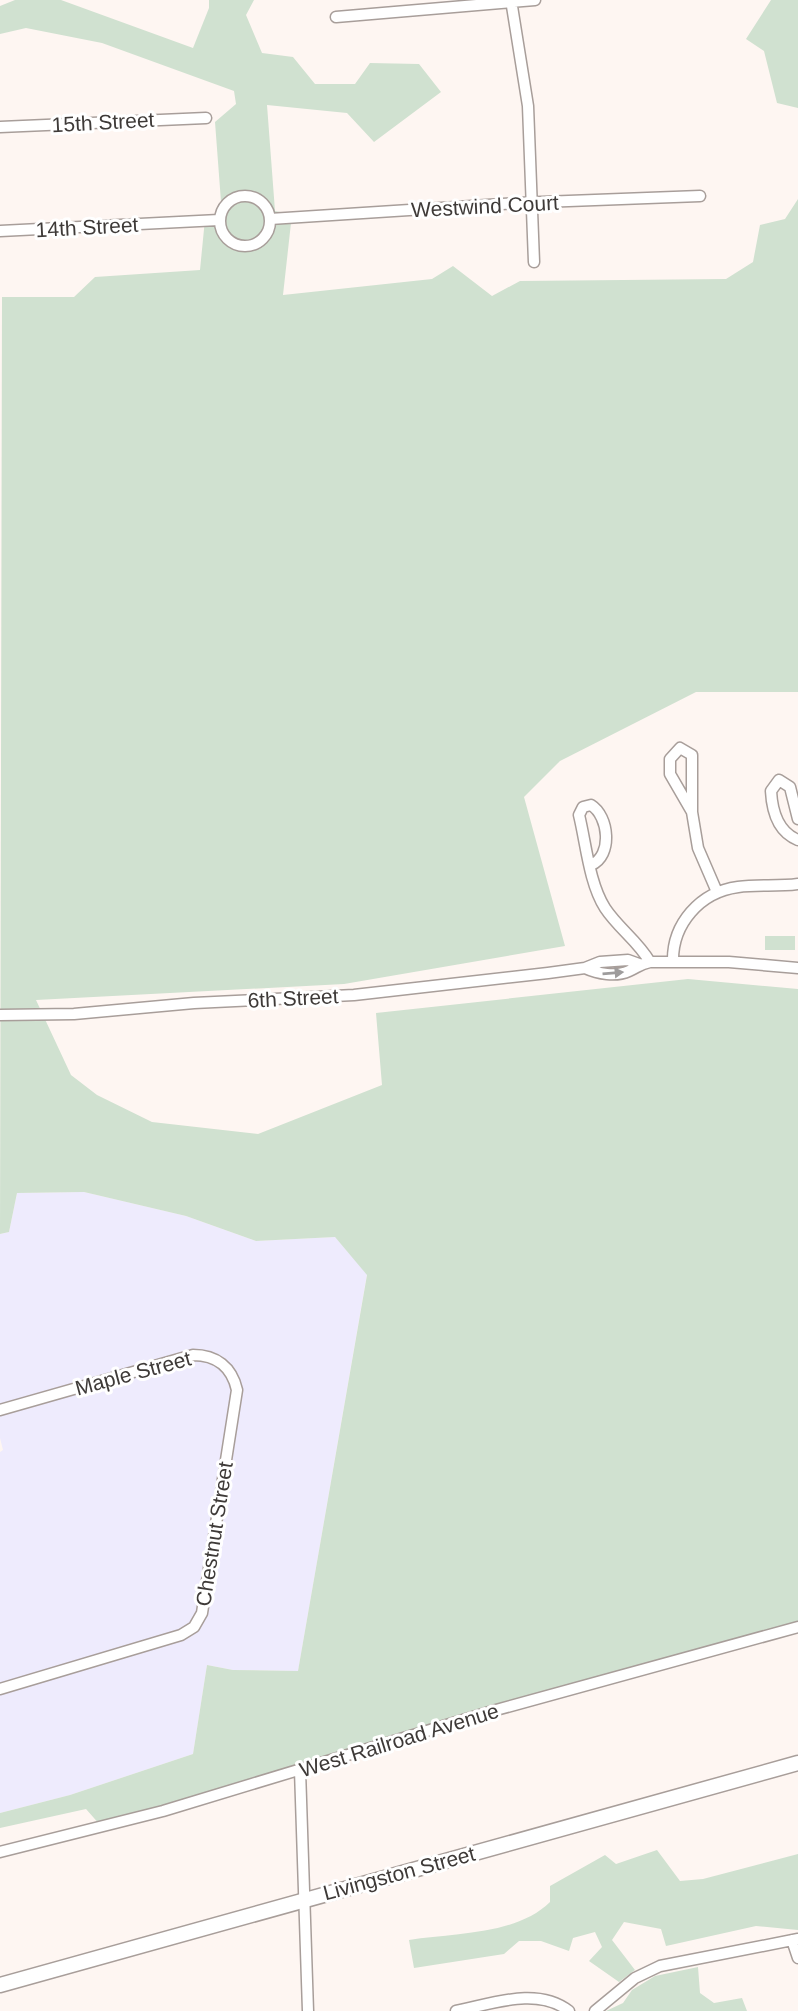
<svg xmlns="http://www.w3.org/2000/svg" width="798" height="2011" viewBox="0 0 798 2011" font-family="Arial,sans-serif">
<style>
.industrial{fill:#eeebfd}
.green{fill:#d0e1d0}
.lines{fill:none;stroke-linecap:round;stroke-linejoin:round}
.minor-casing{stroke:#a89e9a;stroke-width:13}
.major-casing{stroke:#a89e9a;stroke-width:17}
.minor{stroke:#fff;stroke-width:10}
.major{stroke:#fff;stroke-width:14}
.oneway{fill:#9e9c9c}
.labels{text-anchor:middle;dominant-baseline:central;stroke-width:6;stroke-linejoin:round;paint-order:stroke}
.street-label{font-size:21px;fill:#3e3a38;stroke:#fff}
</style>
<rect width="100%" height="100%" fill="#fef6f2"/>
<path class="industrial" d="M84,1192L186,1216L256,1241L335,1237L367,1274L298,1671L233,1670L207,1665L193,1754L70,1795L0,1813V1452L3,1450L0,1438V1234L9,1232L17,1193Z"/>
<path class="green" d="M15,0H61L193,48L209,8V0H254L246,15L262,53L293,57L315,84H355L370,63L419,64L441,92L374,142L347,113L267,105L275,211L292,214L283,295L432,279L453,266L492,296L520,281L726,279L753,262L760,225L785,219L798,199V692H696L560,761L524,797L565,946L344,984L36,1000L71,1075L97,1095L152,1122L258,1134L382,1085L376,1013L688,979L798,989V1624L101,1826L86,1809L0,1828V1813L70,1795L193,1754L207,1665L233,1670L298,1671L367,1275L335,1237L256,1241L186,1216L84,1192L17,1193L9,1232L0,1234L2,297H74L95,277L200,270L205,219L222,215L215,122L236,104L234,91L102,43L26,28L0,34V6Z
M771,0H798V108L777,103L764,51L746,39Z
M765,936H795V950H765Z
M657,1850L680,1881L703,1879L798,1854V1930L756,1926L666,1946L661,1929L624,1922L612,1940L635,1970L619,1982L589,1961L602,1947L595,1932L573,1938L569,1951L541,1941H519L504,1954L414,1968L409,1940C453,1933 517,1935 550,1902V1886L605,1855L616,1864Z
M698,1967L700,1993L714,2003L742,1998L747,2011H606L623,2003L632,1990L655,1976Z"/>
<g class="lines">
<defs>
<path id="minor" d="M511,0L528,106L534,262
M336,17L535,0
M0,127L206,118
M220 221a25 25 0 1 1 50 0a25 25 0 1 1-50 0Z
M270,219L516,203L700,196
M0,231L219,220
M680,748L692,755V812L670,774V759Z
M692,812L698,848L717,892
M798,819L790,787L779,780L771,791C772,810 778,832 798,840
M591,865C613,856 609,816 591,805L583,807L579,815C586,843 589,883 605,908C618,928 638,941 650,962
M673,962C672,924 700,892 738,887C758,884 778,887 798,884
M585,968C598,974 616,977 629,971C638,967 640,964 650,962H729L798,968
M0,1015L74,1014L194,1003L354,995L548,973L585,968L600,962L628,960L639,964
M0,1410L193,1355C216,1355 232,1367 237,1390L202,1613L194,1627L181,1635L0,1689
M300,1770L308,2011
M0,1852L163,1811L496,1710L798,1627
M792,1940L798,1958
M456,2011C492,2004 537,1986 569,2011
M595,2011L635,1978L660,1966L798,1939"/>
<path id="major" d="M0,1985L798,1763"/>
</defs>
<use href="#minor" class="minor-casing"/>
<use href="#major" class="major-casing"/>
<use href="#minor" class="minor"/>
<use href="#major" class="major"/>
</g>
<defs><path id="oneway-solid" d="M-6-.8H1V-3.2L6.5 0L1 3.2V.8H-6Z" transform="scale(1.75)"/></defs>
<use class="oneway" href="#oneway-solid" transform="translate(613 973) rotate(-5)"/>
<g class="labels">
<g class="street-label">
<text transform="translate(103 122) rotate(-3)">15th Street</text>
<text transform="translate(485 206) rotate(-3)">Westwind Court</text>
<text transform="translate(87 227) rotate(-3)">14th Street</text>
<text transform="translate(293 998) rotate(-3)">6th Street</text>
<text transform="translate(133 1373) rotate(-15)">Maple Street</text>
<text transform="translate(214 1534) rotate(-81)">Chestnut Street</text>
<text transform="translate(399 1740) rotate(-17)">West Railroad Avenue</text>
<text transform="translate(399 1873) rotate(-15)">Livingston Street</text>
</g>
</g>
</svg>
